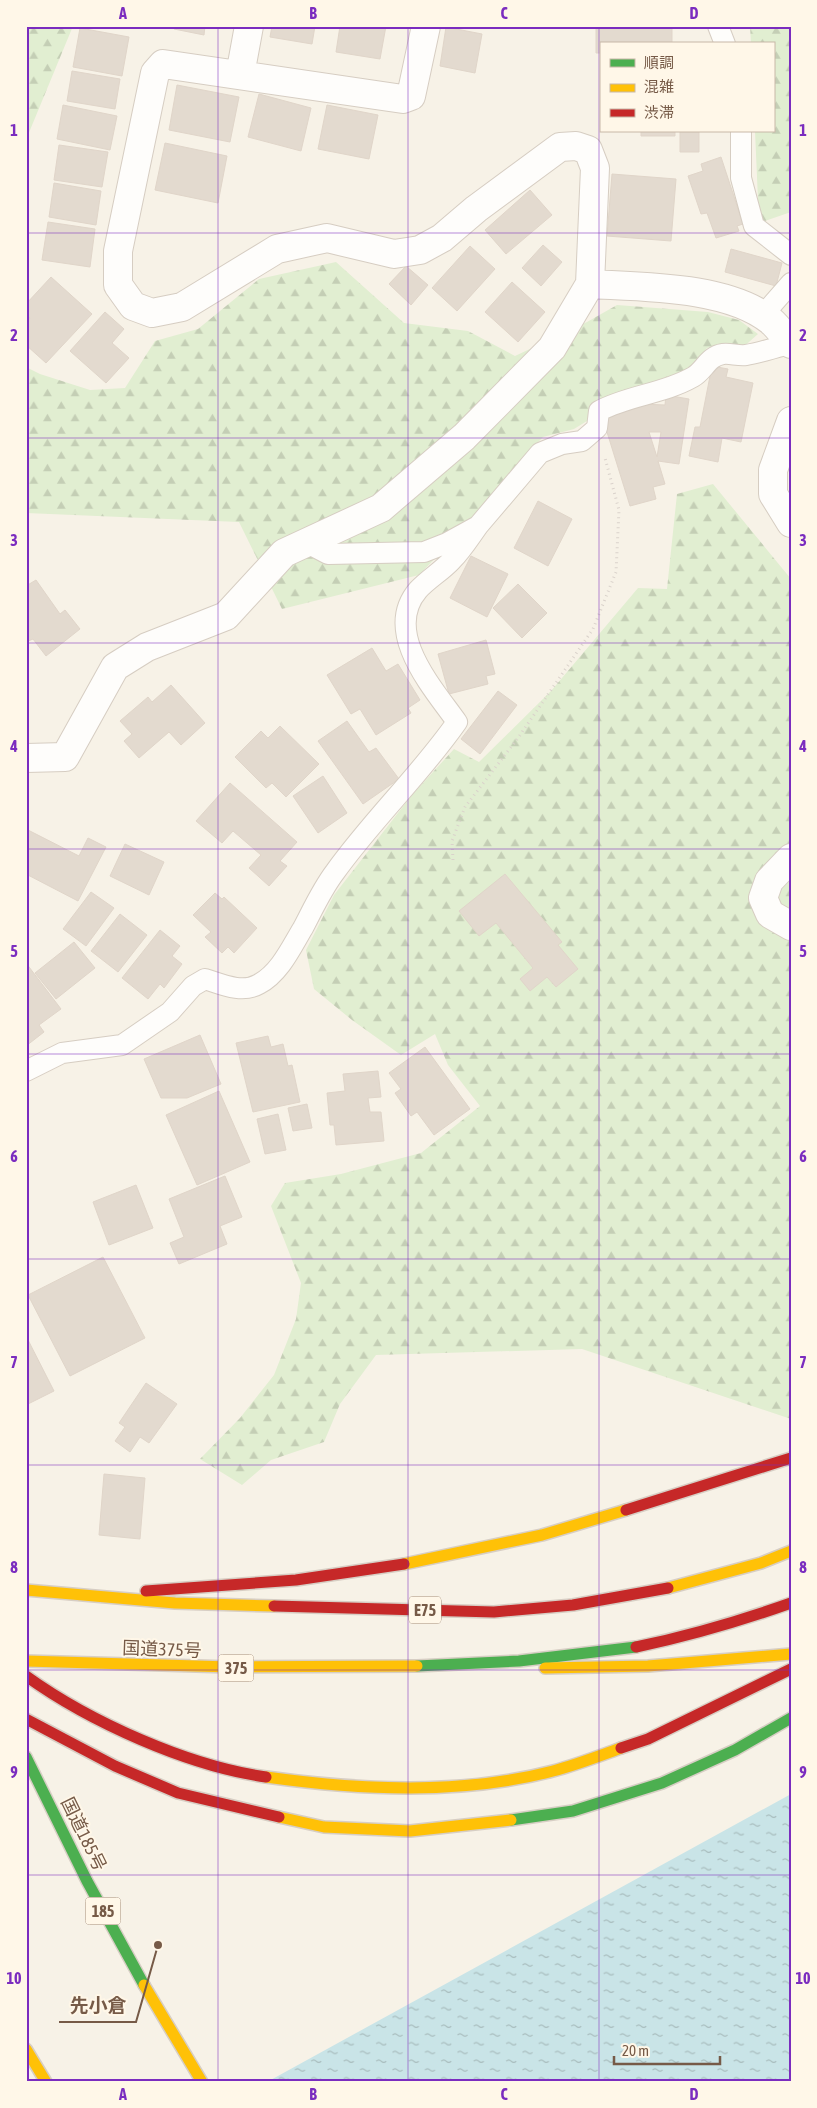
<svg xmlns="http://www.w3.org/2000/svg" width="817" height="2108" viewBox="0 0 817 2108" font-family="'Asap Condensed','Noto Sans JP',sans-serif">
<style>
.forest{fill:url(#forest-firs)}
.water{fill:url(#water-ripples)}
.building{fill:#e3dacf;stroke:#e0d5c9;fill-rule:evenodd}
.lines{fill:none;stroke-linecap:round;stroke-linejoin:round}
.lane-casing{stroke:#d6cdc2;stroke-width:22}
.street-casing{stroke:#d6cdc2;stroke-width:30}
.fast-casing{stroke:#d7cec4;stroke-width:14}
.slow-casing{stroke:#d7cec4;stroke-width:14}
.jam-casing{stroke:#d7cec4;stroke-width:14}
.path{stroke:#dad2cb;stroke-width:3;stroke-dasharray:1 4;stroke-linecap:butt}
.lane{stroke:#fefdfb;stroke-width:20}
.street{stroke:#fefdfb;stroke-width:28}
.fast{stroke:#4caf50;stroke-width:11}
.slow{stroke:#ffc107;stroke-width:11}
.jam{stroke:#c62828;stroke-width:11}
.grid{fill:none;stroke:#7b2cbf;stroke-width:1;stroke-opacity:0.55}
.labels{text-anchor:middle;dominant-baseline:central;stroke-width:4;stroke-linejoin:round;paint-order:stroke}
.shield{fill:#fff7e8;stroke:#9f8977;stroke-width:1}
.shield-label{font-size:16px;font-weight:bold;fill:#765a47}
.street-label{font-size:18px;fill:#765a47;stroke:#fff7e8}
.leader{fill:none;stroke:#765a47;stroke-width:2}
.callout-dot{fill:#765a47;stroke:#fff7e8;stroke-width:2}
.callout-label{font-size:19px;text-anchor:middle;font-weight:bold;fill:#765a47;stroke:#fff7e8;stroke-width:4;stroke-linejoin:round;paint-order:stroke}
.neatline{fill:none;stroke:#7b2cbf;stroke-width:2}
.grid-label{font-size:16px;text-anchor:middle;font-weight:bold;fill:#7b2cbf}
</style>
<defs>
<pattern id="forest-firs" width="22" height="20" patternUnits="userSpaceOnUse" patternTransform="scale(1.25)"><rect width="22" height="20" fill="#e1eed1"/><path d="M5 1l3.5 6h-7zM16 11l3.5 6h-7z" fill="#c4ceb5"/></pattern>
<pattern id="water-ripples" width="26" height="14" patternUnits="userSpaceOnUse" patternTransform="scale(1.25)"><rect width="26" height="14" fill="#c9e4e7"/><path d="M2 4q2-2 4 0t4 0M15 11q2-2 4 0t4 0" fill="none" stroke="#a8bcbd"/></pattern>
</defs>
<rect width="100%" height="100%" fill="#f7f2e7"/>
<path class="forest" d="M26,26H73L28,135L26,146Z
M750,26H791V212L759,223L755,131H773V44H751Z
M336,262L404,323L468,331L515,356L587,322L617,305L708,312L739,320L758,334L740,350L722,344L707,348L690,369L649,388L611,396L587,421L574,429L543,437L508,474L475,517L419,575L282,609L239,522L26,513V367L40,374L90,390L125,388L155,341L198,329L259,279Z
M713,484L791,579V1419L582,1349L376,1355L340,1404L324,1442L271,1460L242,1485L200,1459L240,1418L274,1375L296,1319L301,1283L271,1206L285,1183L341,1174L421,1153L480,1106L448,1065L435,1034L401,1055L352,1020L314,989L306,950L334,895L412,795L454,749L479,762L551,691L638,588L667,589L677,494Z"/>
<path class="water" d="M791,1794V2082H267Z"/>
<path class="building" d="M174,26H205L204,35L174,29Z
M272,26H315L312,44L270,37Z
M340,26H386L380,59L336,52Z
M596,26H672V44H601V53H596Z
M446,27L482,34L475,73L440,66Z
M80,28L129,37L122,76L73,67Z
M72,71L120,79L115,109L67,101Z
M177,85L239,97L230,142L169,130Z
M259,94L311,108L301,151L248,137Z
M63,105L117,116L110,150L57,139Z
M327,105L378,115L369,159L318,149Z
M641,131H675V136H641Z
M680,131H699V152H680Z
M165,143L227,156L218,203L155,190Z
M59,145L108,152L102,187L54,180Z
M721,157L743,224L737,226L739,231L716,238L707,213L701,214L688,176L703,171L701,164Z
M612,174L676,179L671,241L607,236Z
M54,183L101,191L96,225L49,217Z
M530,190L552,215L506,254L485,230Z
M48,222L95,229L90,267L42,260Z
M543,245L562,262L541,286L522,268Z
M470,246L495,269L457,311L432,288Z
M731,249L782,263L776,286L725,272Z
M406,266L428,285L411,305L389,284Z
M51,277L92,314L46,363L26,345V323L30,318L26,314V304Z
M512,282L545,312L518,342L485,312Z
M105,312L124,329L112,343L129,358L106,383L70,351Z
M712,366L728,369L726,377L753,383L741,442L722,438L718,462L689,456L695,427H700Z
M666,395L689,399L679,464L658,461L665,484L653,487L656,499L630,506L602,416L641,404L665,405ZM649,432H661L657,457Z
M538,501L572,519L548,566L514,548Z
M471,556L508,574L487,617L450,598Z
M36,580L60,614L65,610L80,629L46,656L33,639L26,642V586Z
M518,584L547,613L522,638L493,608Z
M486,640L495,674L486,676L488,684L449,694L438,654Z
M372,648L386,671L398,664L420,700L408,708L411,713L376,735L360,709L351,714L327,675Z
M171,685L205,723L181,745L169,732L139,758L124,741L132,734L120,721L148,697L152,702Z
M498,691L517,705L480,754L461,739Z
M347,721L369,752L376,748L399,779L363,804L318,741Z
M280,726L319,764L286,797L272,783L266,788L235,757L261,731L268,738Z
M323,776L347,813L318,833L293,796Z
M230,783L297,842L280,861L287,866L269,886L249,868L261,855L233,831L222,843L196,821Z
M26,829L79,856L88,838L106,847L78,901L26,874Z
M125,844L164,862L149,895L110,876Z
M505,874L562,942L558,945L578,969L556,987L547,977L530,991L520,979L533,968L496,923L479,936L459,911Z
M91,892L114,908L86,946L63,929Z
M215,893L222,899L224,897L257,928L234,953L228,947L222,953L205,937L211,932L193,915Z
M120,914L147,935L118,972L91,951Z
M160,930L180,946L172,956L182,964L164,988L160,984L148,999L122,978Z
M74,942L95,968L56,999L35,973Z
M26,963L61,1009L39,1025L44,1032L26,1046Z
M200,1035L221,1084L187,1098H161L144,1059Z
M268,1036L271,1047L283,1044L288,1066L292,1065L300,1102L253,1112L236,1043Z
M425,1047L470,1109L434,1135L417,1112L411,1116L395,1093L401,1089L389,1073Z
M378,1071L381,1097L368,1098L370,1112H381L384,1141L336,1145L334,1125H330L327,1093L345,1091L343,1074Z
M219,1091L250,1162L197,1185L166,1115Z
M307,1104L312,1128L293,1131L288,1108Z
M278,1114L286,1150L265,1154L257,1119Z
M225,1176L242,1217L220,1226L227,1244L179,1264L170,1243L184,1237L169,1199Z
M136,1185L153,1228L109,1245L93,1202Z
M103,1257L145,1338L70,1376L28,1295Z
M26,1336L54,1391L26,1405Z
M146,1383L177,1404L149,1443L140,1437L130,1452L115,1441L125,1427L119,1423Z
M104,1474L145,1478L140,1539L99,1535Z"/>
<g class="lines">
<defs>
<path id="lane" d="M718,26L725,44
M741,131V178L754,226L791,255
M763,315L791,283
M307,543L328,554L424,552L447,543L478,526L540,453L562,444L582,441L597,428L599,411C629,395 663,394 693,377C704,371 708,356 723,354C730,353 738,356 746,355C760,353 776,347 790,344
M26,1071L62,1053L122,1045L170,1012L193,986L205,979C221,984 242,994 259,984C280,973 292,946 303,928C313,909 322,889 335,872C373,819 420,775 457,722C433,688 382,632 418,590C428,579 442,571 452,560C462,550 470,537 478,526"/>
<path id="street" d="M426,26L411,96L403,99L163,64L155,73L118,251V285L133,306L152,313L182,307L277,249L327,238L394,254L420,250L442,238L476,209L560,147L576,146L588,150L595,168L590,284
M240,75L249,26
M791,421L773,470V494L791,523
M26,758L65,757L115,667L147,647L226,616L284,553L381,508L464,437L552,348L590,284C643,287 728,286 771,321C778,327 784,336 791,344
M791,858L769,881L763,898L770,914L791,926"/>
<path id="fast" d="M417,1666L519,1661L636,1647
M26,1757L87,1881L144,1985
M511,1820L573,1811L662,1783L735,1750L791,1718"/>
<path id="slow" d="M404,1564L542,1535L626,1510
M668,1588L761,1563L791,1551
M26,1590L175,1603L274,1606
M26,1661L230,1667L417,1666
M545,1668L648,1666L791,1654
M266,1777C360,1790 461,1795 553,1771C576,1765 599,1756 621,1748
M279,1817L324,1827L410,1831L511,1820
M144,1985L202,2082
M26,2049L46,2082"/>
<path id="jam" d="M626,1510L791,1458
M146,1591L296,1580L404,1564
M274,1606L494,1612L573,1605L668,1588
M636,1647C689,1636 740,1621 791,1603
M26,1676C90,1722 188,1766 266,1777
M26,1719L115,1766L178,1793L279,1817
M621,1748L648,1739L791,1669"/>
</defs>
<use href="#lane" class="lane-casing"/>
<use href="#street" class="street-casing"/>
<use href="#fast" class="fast-casing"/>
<use href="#slow" class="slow-casing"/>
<use href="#jam" class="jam-casing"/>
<path class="path" d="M453,860L452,841L465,807L518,738L593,629L616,572L619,510L605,458"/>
<use href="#lane" class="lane"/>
<use href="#street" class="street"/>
<use href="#fast" class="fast"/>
<use href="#slow" class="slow"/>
<use href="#jam" class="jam"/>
</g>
<path class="grid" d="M218,26V2082M408,26V2082M599,26V2082M26,233H791M26,438H791M26,643H791M26,849H791M26,1054H791M26,1259H791M26,1465H791M26,1670H791M26,1875H791"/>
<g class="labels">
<g class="shield">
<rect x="409" y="1596.5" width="32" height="27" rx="4"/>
<rect x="218.5" y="1654.5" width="35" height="27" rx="4"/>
<rect x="85.5" y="1897.5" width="35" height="27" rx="4"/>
</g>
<g class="shield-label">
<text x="425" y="1610">E75</text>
<text x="236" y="1668">375</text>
<text x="103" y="1911">185</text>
</g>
<g class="street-label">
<text transform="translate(162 1649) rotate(2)">国道375号</text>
<text transform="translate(84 1834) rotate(64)">国道185号</text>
</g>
</g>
<path class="leader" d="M158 1945L136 2022H59"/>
<circle class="callout-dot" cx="158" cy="1945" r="5"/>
<g class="callout-label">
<text x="98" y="2012">先小倉</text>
</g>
<rect width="817" height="2108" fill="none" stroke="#fff7e8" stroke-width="55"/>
<rect x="600" y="42" width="175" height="90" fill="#fff7e8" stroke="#c8b8a8"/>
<rect x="610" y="59" width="25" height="8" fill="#4caf50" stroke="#c8b8a8"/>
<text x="644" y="68" font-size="15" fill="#765a47">順調</text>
<rect x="610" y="84" width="25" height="8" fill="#ffc107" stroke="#c8b8a8"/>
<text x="644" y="92" font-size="15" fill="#765a47">混雑</text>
<rect x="610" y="109" width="25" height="8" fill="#c62828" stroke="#c8b8a8"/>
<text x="644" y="118" font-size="15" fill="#765a47">渋滞</text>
<path d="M614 2056v8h106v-8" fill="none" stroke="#765a47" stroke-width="2.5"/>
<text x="622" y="2056" font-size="15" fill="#765a47" stroke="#fff7e8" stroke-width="4" paint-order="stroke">20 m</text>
<rect x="28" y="28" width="762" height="2052" class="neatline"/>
<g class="grid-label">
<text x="123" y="19">A</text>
<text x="313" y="19">B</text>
<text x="504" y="19">C</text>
<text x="694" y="19">D</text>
<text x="14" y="136">1</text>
<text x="803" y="136">1</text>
<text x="14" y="341">2</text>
<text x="803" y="341">2</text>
<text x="14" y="546">3</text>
<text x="803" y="546">3</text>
<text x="14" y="752">4</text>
<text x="803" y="752">4</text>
<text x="14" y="957">5</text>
<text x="803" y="957">5</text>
<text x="14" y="1162">6</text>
<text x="803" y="1162">6</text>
<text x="14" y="1368">7</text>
<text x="803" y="1368">7</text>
<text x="14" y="1573">8</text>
<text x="803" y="1573">8</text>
<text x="14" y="1778">9</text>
<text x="803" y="1778">9</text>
<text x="14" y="1984">10</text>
<text x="803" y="1984">10</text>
<text x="123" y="2100">A</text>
<text x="313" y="2100">B</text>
<text x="504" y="2100">C</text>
<text x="694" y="2100">D</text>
</g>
</svg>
